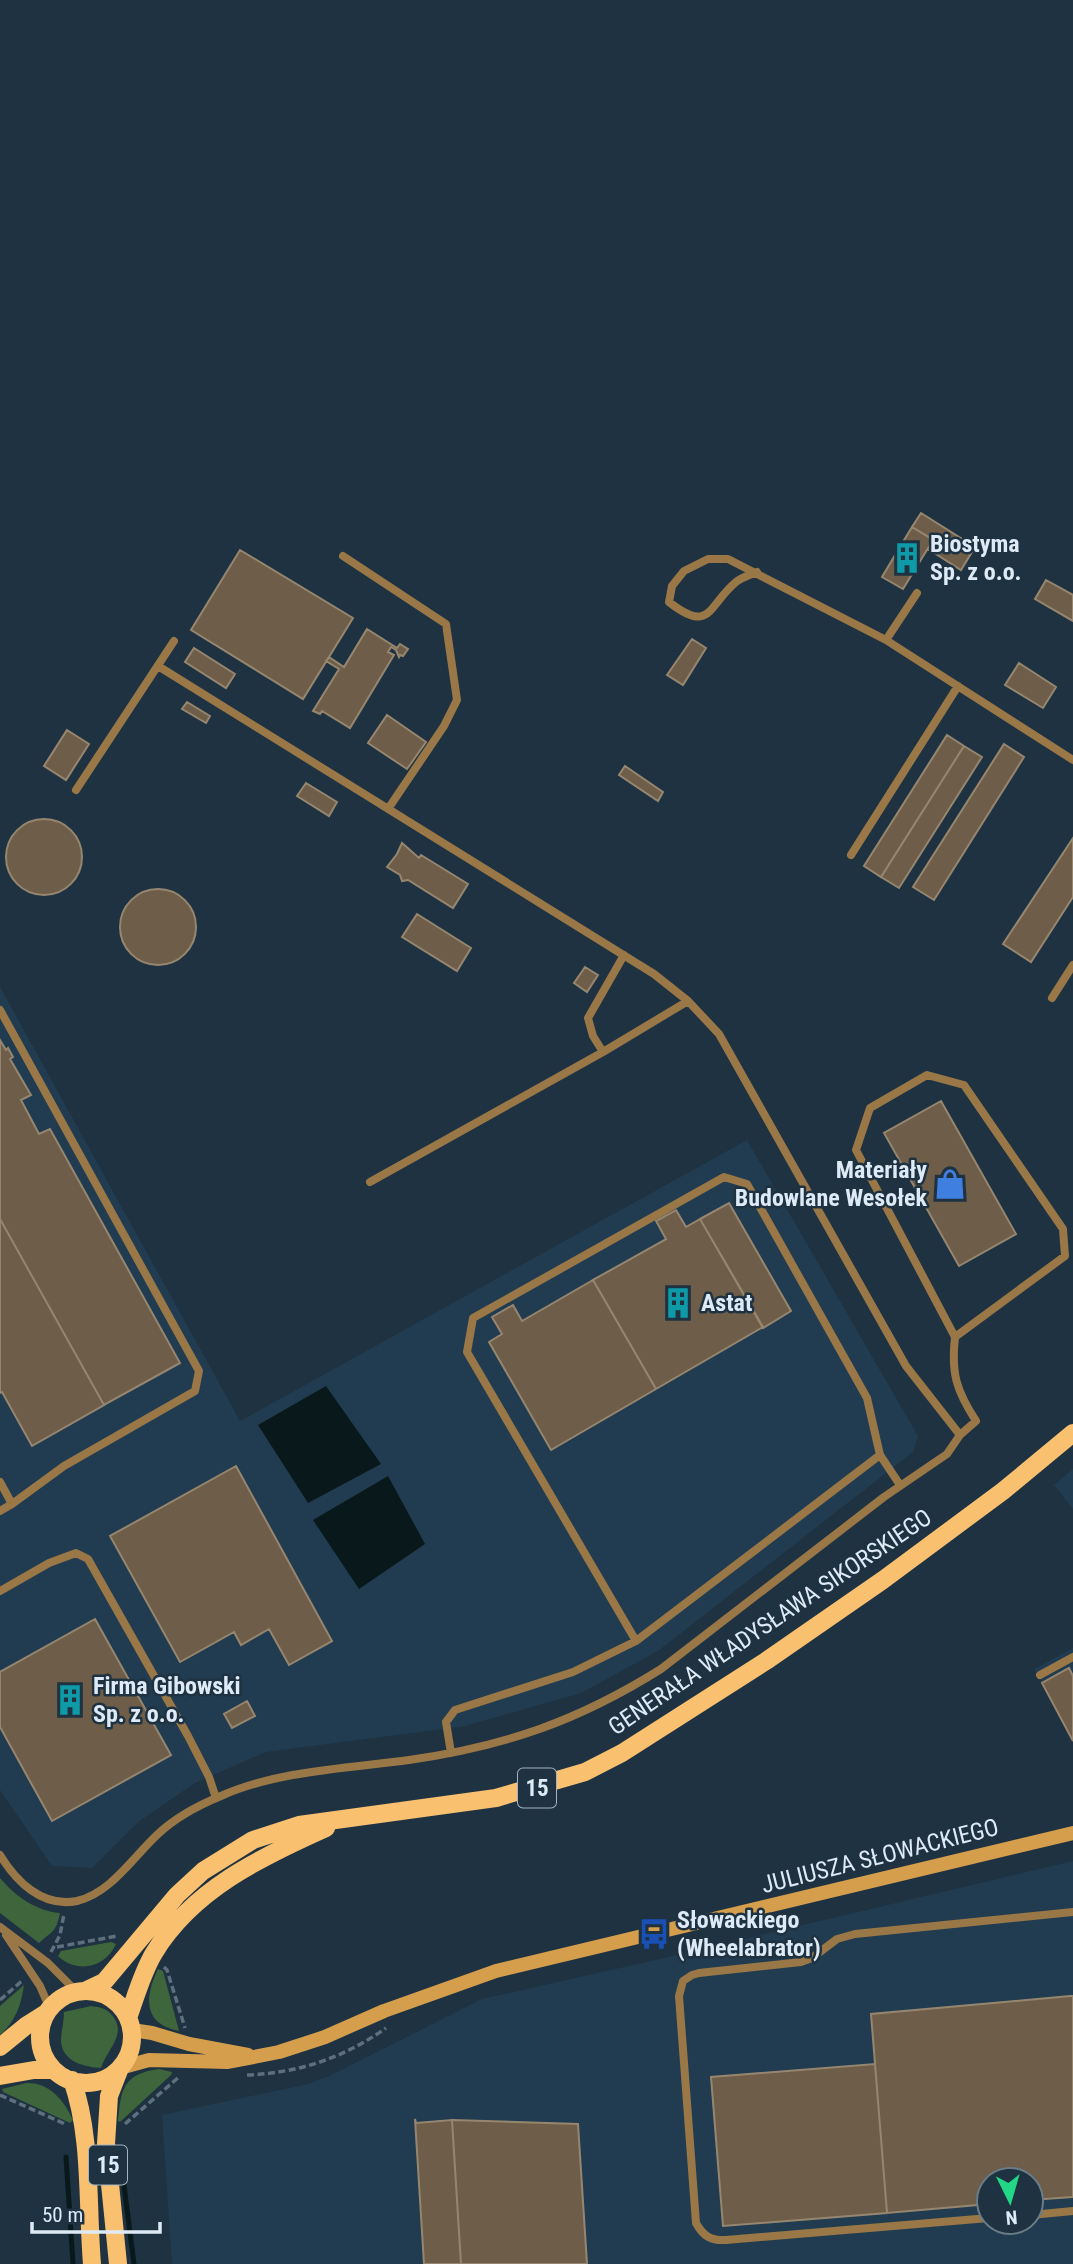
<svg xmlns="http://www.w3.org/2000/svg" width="1073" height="2264" viewBox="0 0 1073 2264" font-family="'Roboto Condensed',sans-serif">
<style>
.built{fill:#213c50;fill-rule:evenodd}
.green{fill:#3e653b}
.water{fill:#09191b}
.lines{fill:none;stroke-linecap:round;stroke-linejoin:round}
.stream{stroke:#09191b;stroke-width:5}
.building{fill:#6e5e49;stroke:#96866f;stroke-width:2}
.path{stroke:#5e6f7d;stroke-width:3.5;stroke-dasharray:7 3.5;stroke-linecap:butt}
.lane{stroke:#997747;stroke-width:8}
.secondary{stroke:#d59e4d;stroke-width:14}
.primary{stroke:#f9c070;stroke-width:18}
.labels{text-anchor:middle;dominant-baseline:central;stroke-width:5;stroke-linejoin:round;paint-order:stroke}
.shield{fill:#1e3241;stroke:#a4b3bf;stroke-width:2}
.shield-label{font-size:23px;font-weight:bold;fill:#deeaf5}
.poi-label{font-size:24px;font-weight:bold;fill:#deeaf5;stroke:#1e3241;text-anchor:start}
.street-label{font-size:24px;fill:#deeaf5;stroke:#1e3241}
</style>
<rect width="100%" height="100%" fill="#1e3241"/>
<path class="built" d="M0,987L240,1421L747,1140L918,1436L913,1452L658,1651L581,1693L465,1726L266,1752L195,1783L138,1822L92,1868L52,1866L0,1790Z
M1073,1469V1509L1054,1485Z
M1073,1648V1741L1034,1669Z
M1073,1861V2264H172L162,2115L308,2084L329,2076L482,1999L664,1958ZM989,2180H1031V2222H989Z"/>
<path class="green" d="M0,1878C15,1896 36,1911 60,1913C56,1933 52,1931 39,1943L0,1913Z
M111,1942L116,1944C105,1968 77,1974 58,1956L61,1951Z
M158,1969L163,1971L179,2031C142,2024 145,1996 158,1969Z
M24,1985C21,2005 16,2021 0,2035V2006Z
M91,2006C99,2007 106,2008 112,2015C128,2034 107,2049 101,2068C85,2067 62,2062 61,2041C61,2032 64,2022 64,2012Z
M159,2069L172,2072L171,2075L120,2122L118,2121C121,2089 123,2074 159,2069Z
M26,2083C49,2082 64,2100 73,2120L70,2123L3,2092L2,2089Z"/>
<path class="water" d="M326,1386L381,1464L308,1503L258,1425Z
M388,1476L425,1544L359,1589L313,1520Z"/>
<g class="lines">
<path class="stream" d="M120,2154L134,2264
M66,2157L73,2264"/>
</g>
<path class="building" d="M921,513L975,547L961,570L928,549L934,540L912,527Z
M912,527L933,540L903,589L882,577Z
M240,550L353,618L303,699L191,630Z
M1046,580L1073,595V621L1035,599Z
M367,629L397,648L400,644L408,649L403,656L400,655L399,657L396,650L391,647L388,652L394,655L350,728L322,711L320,714L313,711L339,669L326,661L329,657L344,667Z
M692,639L706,648L683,685L667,675Z
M194,648L235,674L226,688L185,662Z
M1019,663L1056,687L1043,708L1005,685Z
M187,702L210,716L206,723L182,709Z
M387,715L426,742L407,769L368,743Z
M67,730L89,744L66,780L44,766Z
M947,735L964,746L881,877L864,866Z
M1004,744L1024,757L934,900L913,887Z
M964,746L982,757L899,888L881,877Z
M625,766L663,792L658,801L619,775Z
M306,783L337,802L329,816L297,796Z
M6 857a38 38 0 1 1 76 0a38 38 0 1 1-76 0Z
M1073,838V897L1031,962L1003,944Z
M402,843L419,858L421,855L468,884L453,908L408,880L402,881L400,875L387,867L397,854Z
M120 927a38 38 0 1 1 76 0a38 38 0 1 1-76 0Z
M417,914L471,948L457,971L402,937Z
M585,967L598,975L587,992L574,983Z
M0,1040L6,1050L8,1048L13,1057L10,1059L31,1095L21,1100L39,1134L50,1129L180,1363L104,1405L0,1219Z
M941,1101L1016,1234L959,1266L884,1133Z
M729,1203L791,1311L763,1328L700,1219Z
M676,1210L686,1227L700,1219L763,1327L656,1389L593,1280L666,1239L656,1221Z
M0,1219L104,1405L32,1446L2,1392L0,1393Z
M593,1280L656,1389L551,1450L489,1342L502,1334L492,1317L513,1305L522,1321Z
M236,1466L332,1641L289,1665L269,1629L241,1645L234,1632L180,1662L110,1536Z
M95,1619L171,1755L52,1821L0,1727V1672Z
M1069,1668L1073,1676V1741L1042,1683Z
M247,1701L255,1716L232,1728L224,1714Z
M1070,1996H1073V2197L1031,2200V2180H989V2204L887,2213L871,2014Z
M875,2064L887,2213L723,2226L711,2077Z
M415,2119L416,2123L452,2120L461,2264H424Z
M452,2120L578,2124L587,2264H461Z"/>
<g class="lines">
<path class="path" d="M57,1947L117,1936
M51,1952L60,1935L64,1914
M164,1967L167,1970L185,2028
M0,2000L23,1980
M247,2075C298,2073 344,2058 386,2028
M0,2095L65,2124
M125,2124L180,2076"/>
<path class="lane" d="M343,556L446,624L457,700L444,726L388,809
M757,572C750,575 742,577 736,582C708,605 711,635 669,602L672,586L684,571L708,559H728L886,640L1073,760
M886,640L917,593
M158,666L654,974L688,1001L719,1034L906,1366L960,1435
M76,790L174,641
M851,855L958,686
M1052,998L1073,965
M0,1010L199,1371L195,1391L64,1466L12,1504
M603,1052L593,1036L588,1018L624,955
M370,1182L603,1052L688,1001
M0,1482L12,1504L0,1511
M0,1591L49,1563L76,1553L88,1559L188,1736L209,1777L216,1798
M636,1641L467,1352L473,1318L724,1177L747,1184L867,1398L880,1455L900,1485
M1040,1675L1073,1657
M451,1753L446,1722L455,1710L573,1672L636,1641L880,1455
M0,1855C16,1881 42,1908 77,1901C111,1893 133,1857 158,1834C175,1818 199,1805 221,1796C276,1771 349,1768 409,1760C506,1746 578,1721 661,1669L884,1497L947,1454L960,1435L976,1421C956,1390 951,1373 955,1337L1065,1256L1063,1229L964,1085L927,1075L870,1108L856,1150L955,1337
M0,1927L48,1963L77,1992
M6,1935L40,1986L50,2009
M1031,2215L1073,2211
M989,2218L726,2240C711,2241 703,2236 696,2223L679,1996L683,1981L692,1975L699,1973L801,1962L812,1958L837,1939L855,1934L1073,1912"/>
<path class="secondary" d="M132,2030L152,2033L189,2044L248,2055
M120,2068L149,2060L228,2062L279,2052L325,2037L384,2011L496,1971L1073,1833"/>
<path class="primary" d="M85,1991L104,1982L177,1895L203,1871L253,1840L299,1825L496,1798L585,1772L622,1753L766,1661L883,1580L1003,1491L1073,1433
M40 2037a46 46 0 1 1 92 0a46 46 0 1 1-92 0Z
M128,2018C136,1996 142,1973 154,1953C192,1890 261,1857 326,1828
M0,2047L27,2025L46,2013
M0,2076L34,2070H54
M72,2080C92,2135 87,2205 92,2264
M118,2264L106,2144L109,2096L120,2068"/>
</g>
<defs>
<symbol id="building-bare" viewBox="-9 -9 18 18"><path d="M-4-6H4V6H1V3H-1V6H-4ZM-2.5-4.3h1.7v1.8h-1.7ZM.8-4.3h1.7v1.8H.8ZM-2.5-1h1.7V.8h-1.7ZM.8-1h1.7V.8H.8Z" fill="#0f9aa8" stroke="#1e3241" stroke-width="2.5" paint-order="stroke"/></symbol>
<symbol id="shop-bare" viewBox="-9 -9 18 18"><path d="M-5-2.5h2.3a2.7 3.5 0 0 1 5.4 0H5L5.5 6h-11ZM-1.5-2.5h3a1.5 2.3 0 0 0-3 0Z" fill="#3f7fe0" stroke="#1e3241" stroke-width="2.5" paint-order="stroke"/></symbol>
<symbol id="bus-bare" viewBox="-9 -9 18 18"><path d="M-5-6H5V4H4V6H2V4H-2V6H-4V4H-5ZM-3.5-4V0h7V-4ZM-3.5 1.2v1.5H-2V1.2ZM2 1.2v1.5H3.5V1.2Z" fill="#1a4fb4" stroke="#1e3241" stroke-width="2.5" paint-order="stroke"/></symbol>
</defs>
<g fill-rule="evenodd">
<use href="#building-bare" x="885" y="536" width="44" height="44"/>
<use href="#shop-bare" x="928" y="1162" width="44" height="44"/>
<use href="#building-bare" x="656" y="1281" width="44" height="44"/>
<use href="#building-bare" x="48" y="1678" width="44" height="44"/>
<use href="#bus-bare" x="632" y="1912" width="44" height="44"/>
</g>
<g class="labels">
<g class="shield">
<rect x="518" y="1768.5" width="38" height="39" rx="5"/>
<rect x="89" y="2145.5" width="38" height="39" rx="5"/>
</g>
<g class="shield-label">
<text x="537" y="1788">15</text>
<text x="108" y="2165">15</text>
</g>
<g class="poi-label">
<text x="930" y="544">Biostyma<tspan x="930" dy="28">Sp. z o.o.</tspan></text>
<text x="927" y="1170" text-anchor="end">Materiały<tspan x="927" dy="28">Budowlane Wesołek</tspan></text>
<text x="701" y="1303">Astat</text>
<text x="93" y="1686">Firma Gibowski<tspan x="93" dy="28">Sp. z o.o.</tspan></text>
<text x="677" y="1920">Słowackiego<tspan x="677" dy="28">(Wheelabrator)</tspan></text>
</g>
<g class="street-label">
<text transform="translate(770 1622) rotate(-34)">GENERAŁA WŁADYSŁAWA SIKORSKIEGO</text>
<text transform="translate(880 1856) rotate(-14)">JULIUSZA SŁOWACKIEGO</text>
</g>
</g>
<g transform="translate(1010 2201) rotate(175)"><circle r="33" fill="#1e3241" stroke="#6b7c89" stroke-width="2"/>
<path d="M0-5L12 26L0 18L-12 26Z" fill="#22d887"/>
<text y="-10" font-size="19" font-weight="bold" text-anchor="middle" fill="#deeaf5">N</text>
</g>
<path d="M32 2222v10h128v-10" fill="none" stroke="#deeaf5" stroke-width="3.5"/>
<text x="42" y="2222" font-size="21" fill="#deeaf5" stroke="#1e3241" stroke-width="5" paint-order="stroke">50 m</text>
</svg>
